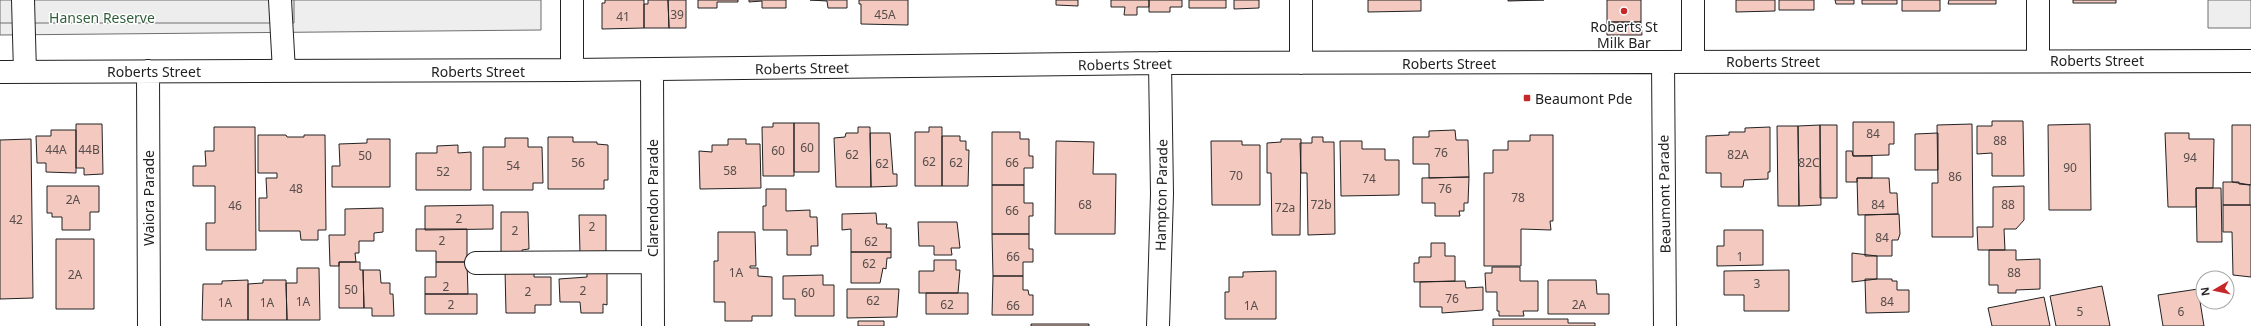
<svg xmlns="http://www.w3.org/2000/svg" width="2251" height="326" viewBox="0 0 2251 326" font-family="'Noto Sans',sans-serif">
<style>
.green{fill:#eee;stroke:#6f6f6f}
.parking{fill:#ededed;stroke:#6f6f6f}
.building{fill:#f3c9c0;stroke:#222}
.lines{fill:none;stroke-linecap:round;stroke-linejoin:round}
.minor-casing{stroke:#222;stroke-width:24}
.minor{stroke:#fff;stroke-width:22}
.poi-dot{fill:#c62828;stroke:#fff;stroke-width:1.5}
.labels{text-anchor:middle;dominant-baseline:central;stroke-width:3;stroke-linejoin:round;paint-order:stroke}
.number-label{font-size:12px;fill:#564c4a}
.park-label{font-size:14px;fill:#2f5e38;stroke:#fff}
.poi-label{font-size:14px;fill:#222;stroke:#fff}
.street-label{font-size:14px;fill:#222;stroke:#fff}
</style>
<rect width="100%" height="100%" fill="#fff"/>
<path class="green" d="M0,0H541V30L0,35Z
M2208,0H2251V28H2208Z"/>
<path class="parking" d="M0,0H294V23H0Z"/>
<path class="building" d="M605,0H644V28L602,29V3H605Z
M648,0H668L669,28H644V4H648Z
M668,0H686V28H669Z
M698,0H738V2H717V8H698Z
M749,0H786V8H762V1L749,2Z
M810,0H847V8H828L827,1Z
M859,0H908V25L861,24V4H859Z
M1056,0H1078V6L1056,5Z
M1111,0H1149V7H1137V15H1124L1125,7H1111Z
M1149,0H1182V7H1170V12H1149Z
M1189,0H1226V8H1189Z
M1234,0H1259V8L1234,9Z
M1368,0H1421V11L1368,12Z
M1508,0H1544L1508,1Z
M1607,0H1641V22H1607Z
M1736,0H1775V11L1736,12Z
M1779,0H1814V10H1779Z
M1835,0H1854V4H1836Z
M1862,0H1897V4H1862Z
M1902,0H1940V11H1902Z
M1949,0H1996V4H1948Z
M2073,0H2116V3H2073Z
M1607,22H1641L1642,35H1607Z
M1992,121H2023L2024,176H1992V153L1977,154V126H1992Z
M1853,122H1894V144H1889V155L1853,156Z
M773,123H794V176H763L762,127H773Z
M794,123H819V172H794Z
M76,124H102L103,174L84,175V168H76Z
M1972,124L1973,237H1932V183H1938L1937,125Z
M2090,124L2091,210H2049L2048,125Z
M1820,125L1821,205L1799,206L1798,126Z
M1820,125H1837V198H1820Z
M2232,125H2251V185L2232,182Z
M1777,126H1798L1799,206H1778Z
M214,127H255L256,250H206V223H215V186H193V166H206L205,151H214Z
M858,127H870L871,187H836L834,138L845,137L846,133H858Z
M929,127H942V186H915V132H929Z
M1770,127V172H1768V179L1744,180L1743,187H1721V173H1706V136L1729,135V132H1745V128Z
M51,130H76V173L46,172V163H37L36,136H51Z
M1455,130L1456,140H1468L1469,177L1429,178V164H1413V137H1429V131Z
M992,132H1020V139H1029V156H1033V168H1024V185H992Z
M870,133H890L893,174H897V186L871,187Z
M1938,133V170H1915V134Z
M2165,133H2189V139H2214L2213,188H2196V207H2168Z
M258,135H286L287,137H304V135H325L326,230H318V240H301L300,231H259V198H267L266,178H277V173H258Z
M1530,135H1553V221H1550L1551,230L1521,229V266H1484V173H1493V150H1508V141H1530Z
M942,136H960V141H966V150H969L968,186H942Z
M548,137H573V142H597V144L608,145V180H604V189H548Z
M1312,137H1323V142H1334L1335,234L1308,235L1307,173H1301L1300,143H1312Z
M505,138H528V147H542L543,183H533V190H483V147H505Z
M31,139L33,298L0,299V140Z
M367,139H390V187H332V166H340L339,144L367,143Z
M728,139H746V144H760L761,188L700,189L699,151L712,152V145H728Z
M1281,139H1301L1300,235H1272L1271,173H1267V143L1281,142Z
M1056,141L1094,142L1093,174H1116L1115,234H1055Z
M1211,141H1242V145H1260V205H1212Z
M1340,141H1362V149H1385V160H1399V195L1341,196Z
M458,145V153L471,152V190H416V153H437V146Z
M1846,151H1852L1853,156H1872V178H1857V182H1846Z
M1469,177L1468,203H1464V211H1459L1460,216H1435V203H1422V178Z
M1857,178H1889L1890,193H1897L1898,214L1858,215Z
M2223,182H2239V184L2250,185V205H2223Z
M992,185H1024V203H1033V216H1029V234H992Z
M47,186H99V212H90V230H62V217H52V213H47Z
M2024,186V220L2016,229H2004L2005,250H1978L1977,227H1993V187Z
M2196,188H2221L2222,242H2197Z
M766,189H786V211L810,210V217H817L818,246H811V255H787V230H763V206H766Z
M493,205V229L425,230V206Z
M2223,205H2251V277L2233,275L2232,232H2223Z
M383,208V232L374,233V241H359V253H355L356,262H339V266H330L329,235H345V209Z
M501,212H528L529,249L522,250V255H501Z
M876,213L877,224H887L886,228H891V252H851V229L842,230V214Z
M1899,214L1900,234L1898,240H1892V256H1865V215Z
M579,215H606V253H580Z
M918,222H957L960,248H951L952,255H934V246H919Z
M416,229H467V262H436V251H416Z
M1724,230H1763V265L1717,266V246H1724Z
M718,232H755L756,266H750V268H758V276L772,277V316H752V321H725V302H714V261H718Z
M992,234H1029V249H1033V262H1023V276H993Z
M56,239H94V309H56Z
M1431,243H1445V256H1455V281L1414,282V263H1419V257H1431Z
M1989,250H2016V260L2040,259V289L2016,290V293H1998V285H1989Z
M851,252H891V258H887L886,269L883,268L880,283H851Z
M1852,253L1877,256V279L1852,282Z
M934,260H956V270H960L958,293H919V271H934Z
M339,262H360V270H363L364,308H339Z
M436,262H467L468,294H425V277H436Z
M1492,267H1520V281H1538V311H1523L1524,316H1499V311H1497V292H1486L1485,273H1492Z
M297,268H319L320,320H287L286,283H297Z
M587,269H607V305L603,304V313H581L580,302H560L559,279L587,277Z
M363,270H380L381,283H390V294H393L394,316H372V308H364Z
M505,270L534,272V277H551V305H535V313H506Z
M1789,270V311H1744V295H1724V271Z
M1276,271V319H1225V292H1229V277H1243V272Z
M823,275V285H834V316H795V299H783V276Z
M993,276H1023V290H1028L1029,295H1033V315H992Z
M1865,279H1892V281H1897V290H1909V312L1866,313Z
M248,280V320H202L203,284H222V281Z
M263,280H286L287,320H248V284L263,283Z
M1548,280H1596L1597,294H1609V314H1548Z
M1465,281L1466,288L1483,287V310L1442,313V307H1420V282Z
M2102,286L2110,326H2056L2050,296Z
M847,289H899L897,317L847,318Z
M2198,289L2204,326H2163L2158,295Z
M926,293H968V314H926Z
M425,294H477V314H425Z
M2044,297L2050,326H1992L1988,308Z
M1493,319H1568V323H1595V326H1493Z
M858,321H884V326H858Z
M1031,324H1089V326H1031Z"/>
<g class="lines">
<defs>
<path id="minor" d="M23,0L25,72
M280,0L284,71
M572,0V70
M1693,0V62
M2038,0V60
M1663,62L1665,326
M1301,63V0
M652,70L653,326
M148,71L149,326
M0,72L572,70L1160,63L2251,61
M476,263L652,262
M1158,326L1162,194L1160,63"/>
</defs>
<use href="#minor" class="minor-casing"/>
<use href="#minor" class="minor"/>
</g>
<g class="poi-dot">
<circle cx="1624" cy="11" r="4"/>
<rect x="1523" y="94" width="8" height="8" rx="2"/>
</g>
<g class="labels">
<g class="number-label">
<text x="677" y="14">39</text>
<text x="885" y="14">45A</text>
<text x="623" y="16">41</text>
<text x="1873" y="133">84</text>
<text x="2000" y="140">88</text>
<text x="807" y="147">60</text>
<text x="56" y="149">44A</text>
<text x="89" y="149">44B</text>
<text x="778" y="150">60</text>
<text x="1441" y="152">76</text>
<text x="852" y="154">62</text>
<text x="1738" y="154">82A</text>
<text x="365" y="155">50</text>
<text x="2190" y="157">94</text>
<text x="929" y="161">62</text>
<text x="578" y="162">56</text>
<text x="956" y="162">62</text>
<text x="1012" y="162">66</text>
<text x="1809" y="162">82C</text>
<text x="882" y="163">62</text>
<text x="513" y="165">54</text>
<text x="2070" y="167">90</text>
<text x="730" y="170">58</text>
<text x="443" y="171">52</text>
<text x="1236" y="175">70</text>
<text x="1955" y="176">86</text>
<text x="1369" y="178">74</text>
<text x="296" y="188">48</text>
<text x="1445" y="188">76</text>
<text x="1518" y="197">78</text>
<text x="73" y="199">2A</text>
<text x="1085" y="204">68</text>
<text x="1321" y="204">72b</text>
<text x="1878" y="204">84</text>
<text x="2008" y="204">88</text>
<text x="235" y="205">46</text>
<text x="1285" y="207">72a</text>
<text x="1012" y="210">66</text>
<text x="459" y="218">2</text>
<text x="16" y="219">42</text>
<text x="592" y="226">2</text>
<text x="515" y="230">2</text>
<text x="1882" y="237">84</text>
<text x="442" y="240">2</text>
<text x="871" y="241">62</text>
<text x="1013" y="256">66</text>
<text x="1740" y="256">1</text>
<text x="869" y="263">62</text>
<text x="736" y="272">1A</text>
<text x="2014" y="272">88</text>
<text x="75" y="274">2A</text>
<text x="1757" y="283">3</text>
<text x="446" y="286">2</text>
<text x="351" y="289">50</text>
<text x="583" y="290">2</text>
<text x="528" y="291">2</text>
<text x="808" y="292">60</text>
<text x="1452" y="298">76</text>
<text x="873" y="300">62</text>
<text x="303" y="301">1A</text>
<text x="1887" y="301">84</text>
<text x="225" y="302">1A</text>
<text x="267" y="302">1A</text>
<text x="451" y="304">2</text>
<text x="947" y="304">62</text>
<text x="1579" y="304">2A</text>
<text x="1013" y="305">66</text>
<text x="1251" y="305">1A</text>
<text x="2080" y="311">5</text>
<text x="2181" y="311">6</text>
</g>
<g class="park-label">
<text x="102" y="17">Hansen Reserve</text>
</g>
<g class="poi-label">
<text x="1624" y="26">Roberts St<tspan x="1624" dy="16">Milk Bar</tspan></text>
<text x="1535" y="98" text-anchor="start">Beaumont Pde</text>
</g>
<g class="street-label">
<text x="2097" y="60">Roberts Street</text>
<text x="1773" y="61">Roberts Street</text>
<text x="1449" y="63">Roberts Street</text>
<text transform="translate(1125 64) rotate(-1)">Roberts Street</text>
<text transform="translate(802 68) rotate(-1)">Roberts Street</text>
<text x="154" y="71">Roberts Street</text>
<text x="478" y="71">Roberts Street</text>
<text transform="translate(1664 194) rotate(-91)">Beaumont Parade</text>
<text transform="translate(1161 195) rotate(-89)">Hampton Parade</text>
<text transform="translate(148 198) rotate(-90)">Waiora Parade</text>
<text transform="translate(652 198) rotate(-90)">Clarendon Parade</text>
</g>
</g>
<g transform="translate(2215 290) rotate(261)"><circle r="19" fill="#ffffff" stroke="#a7a7a7"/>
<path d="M0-3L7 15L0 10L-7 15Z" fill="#c62828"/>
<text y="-6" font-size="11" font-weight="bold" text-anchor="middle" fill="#222222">N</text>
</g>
</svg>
